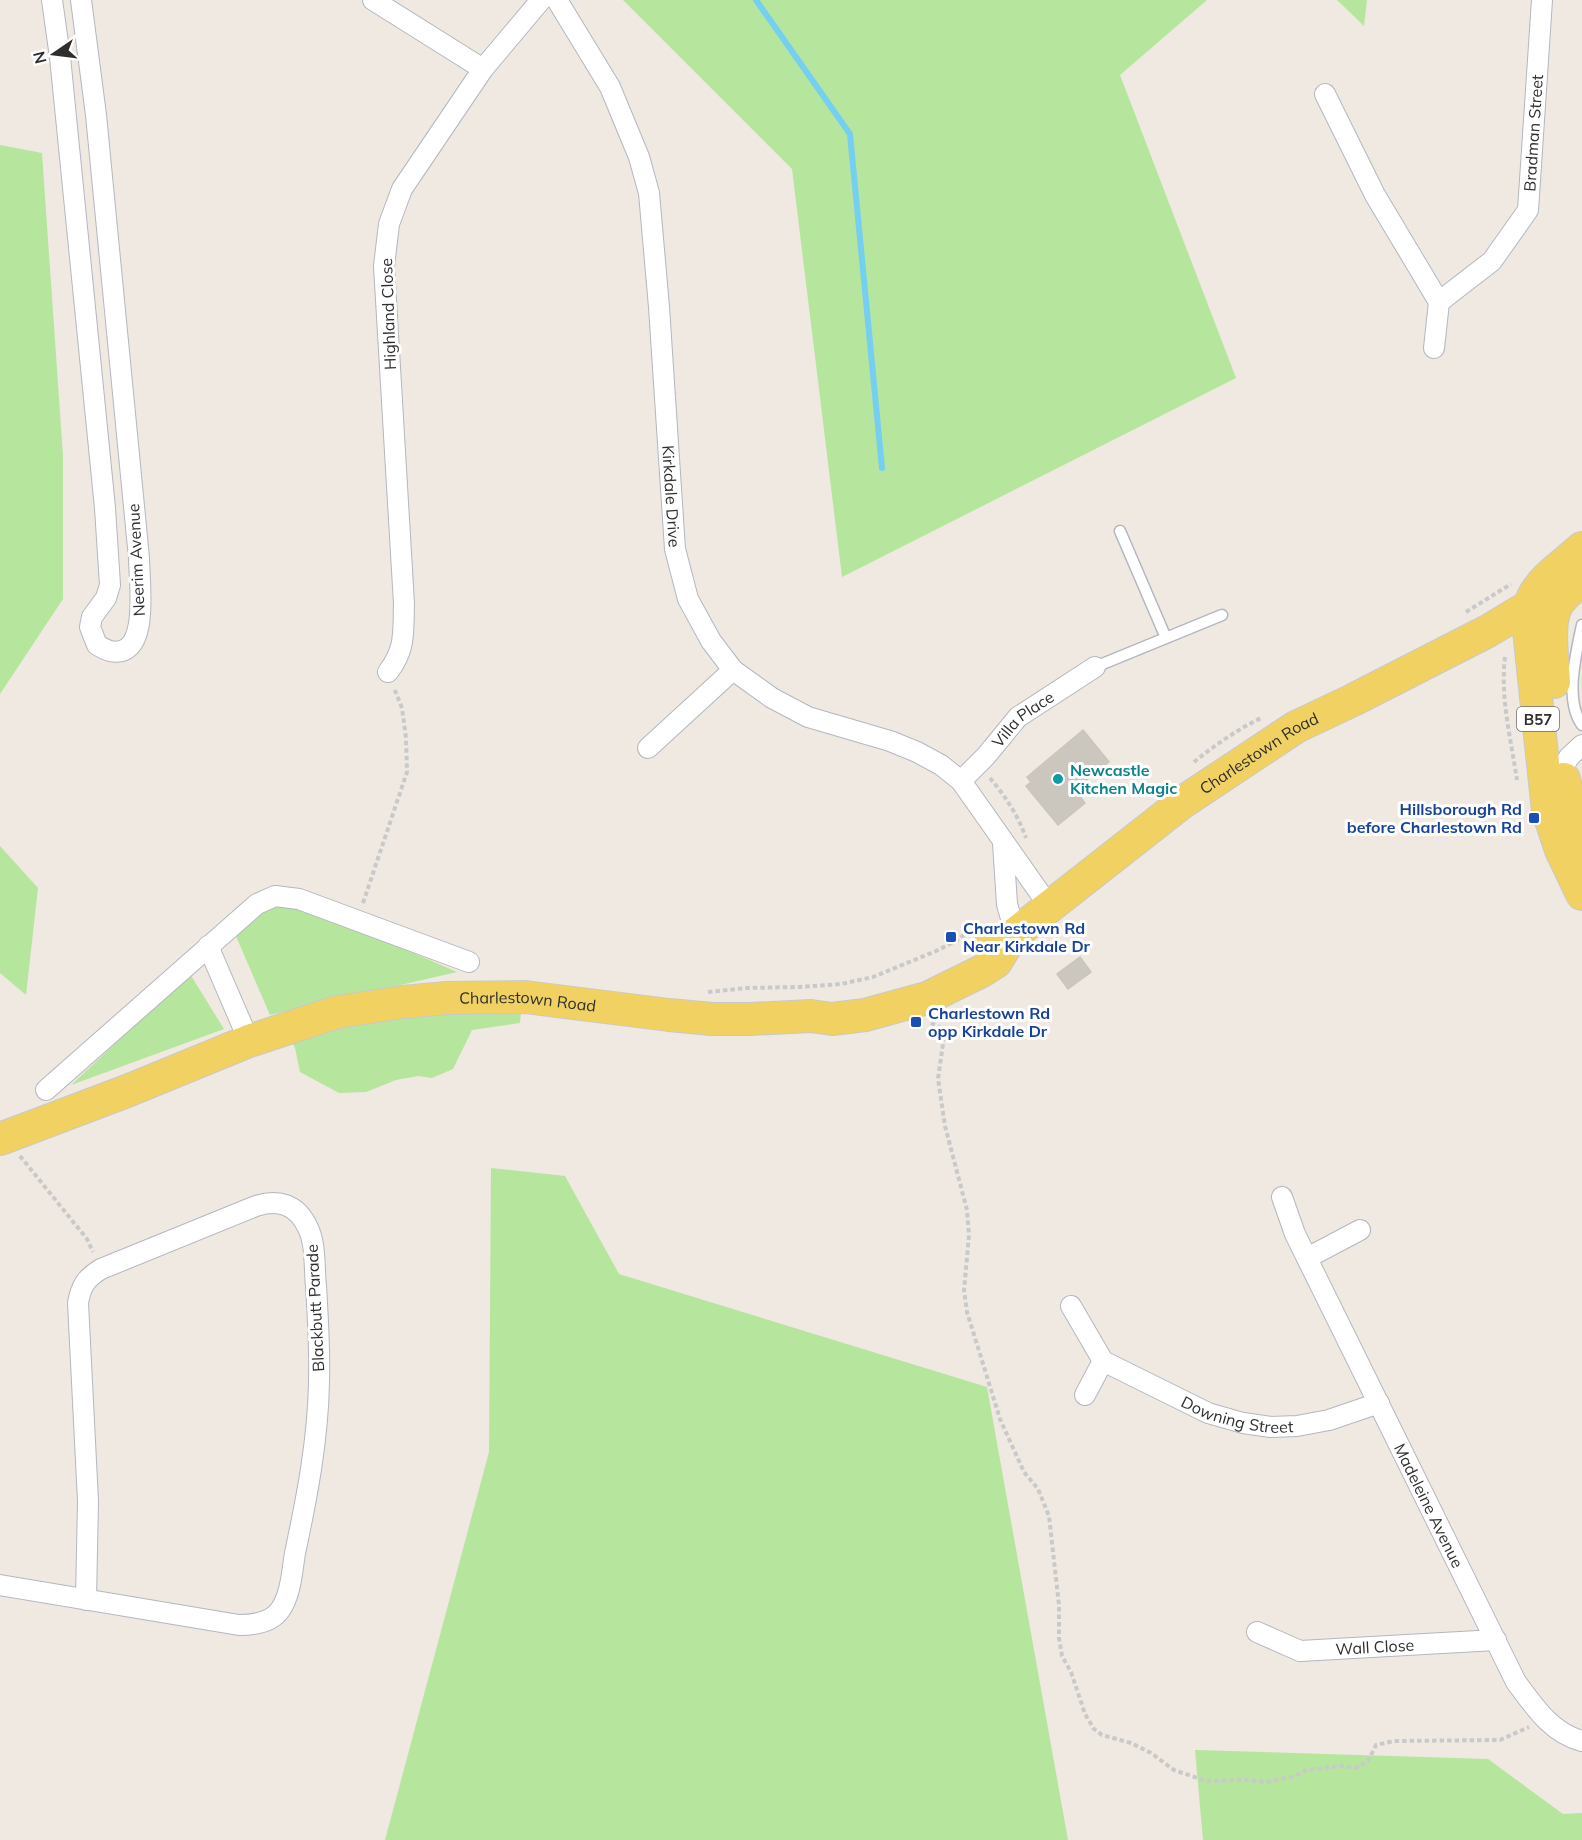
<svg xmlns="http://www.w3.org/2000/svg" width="1582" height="1840" viewBox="0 0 1582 1840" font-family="Mulish,sans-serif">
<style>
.green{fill:#b6e59e}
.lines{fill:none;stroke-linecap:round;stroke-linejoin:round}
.stream{stroke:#75cff0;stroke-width:6}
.building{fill:#cbc7bf;stroke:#cbc5ba;stroke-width:1.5}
.lane-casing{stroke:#b4b7c1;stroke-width:13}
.street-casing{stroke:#b4b7c1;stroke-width:22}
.primary-casing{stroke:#c9c9c9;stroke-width:34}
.path{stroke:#c9c9c9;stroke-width:4;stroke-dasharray:4.5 3;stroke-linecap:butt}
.lane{stroke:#fff;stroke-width:10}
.street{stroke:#fff;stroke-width:20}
.primary{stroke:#f2d163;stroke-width:32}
.culture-dot{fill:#0f9aa8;stroke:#fff;stroke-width:2}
.transit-dot{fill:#1a4fb4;stroke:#fff;stroke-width:2}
.labels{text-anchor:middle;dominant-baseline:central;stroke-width:6;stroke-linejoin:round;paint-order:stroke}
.shield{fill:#fff;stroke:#6d6d6d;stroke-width:1.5}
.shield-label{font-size:15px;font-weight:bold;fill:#2e2e2e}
.street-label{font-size:16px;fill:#2e2e2e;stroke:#fff}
.culture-label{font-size:16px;font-weight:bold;fill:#0d838f;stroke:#fff;text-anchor:start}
.transit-label{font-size:16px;font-weight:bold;fill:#164399;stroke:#fff;text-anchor:start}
</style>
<rect width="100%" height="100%" fill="#efe9e1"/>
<path class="green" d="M623,0H1207L1120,75L1236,378L842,577L792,169Z
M1337,0H1367L1364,26Z
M0,145L42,153L63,456V599L0,694Z
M0,846L38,888L26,995L0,973Z
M285,897L457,972L270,1015L232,927Z
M190,974L224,1029L71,1085Z
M517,1008L521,1013L520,1023L472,1030L453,1069L432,1078L418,1076L396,1080L366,1092L339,1093L300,1072L295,1048L291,1040L340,1019Z
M491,1168L565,1176L619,1274L987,1387L1068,1840H385L489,1452Z
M1195,1750L1488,1759L1563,1814L1582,1813V1840H1203Z"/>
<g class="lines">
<path class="stream" d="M756,0L850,134L882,468"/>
</g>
<path class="building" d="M1083,730L1109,762L1084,782L1089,787L1079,795L1085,803L1058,825L1026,786L1031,782L1027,777Z
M1080,957L1091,972L1068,989L1057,974Z"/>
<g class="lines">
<defs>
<path id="lane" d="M1120,531L1166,638
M1582,625C1576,654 1564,700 1582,725
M1095,667L1222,615"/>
<g id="street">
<path d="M52,0L60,57L105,508L110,585L106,598L92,617L90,627L97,645C101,647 106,650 110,651C151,660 139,582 139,558L96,115L81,0"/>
<path d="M373,0L483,69"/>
<path id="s1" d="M557,0L610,87L639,157L649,193L659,307L675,549L688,599L711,641L733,670L772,698L808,717L890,741L917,752L941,765L961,781L1049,906"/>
<path id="s2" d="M1325,94L1375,195L1439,302L1492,261L1528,210L1542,0"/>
<path d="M1434,348L1439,302"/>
<path d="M388,672C406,649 403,632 404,604L384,266L389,224L402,189L483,69L541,0"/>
<path d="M648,748L733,670"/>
<path d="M1562,770L1569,757L1582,745"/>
<path id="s3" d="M961,781L986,756L1018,717L1095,667"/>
<path d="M1003,843L1007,904L1015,933"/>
<path d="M208,946L249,1041"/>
<path d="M46,1090L257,904L275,896L299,899L469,962"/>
<path id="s4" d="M1282,1197L1295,1234L1516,1682C1534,1706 1551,1733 1582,1741"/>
<path d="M1307,1258L1360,1230"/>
<path id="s5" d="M1071,1306L1103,1361L1208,1413L1243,1423L1271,1427L1297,1426L1329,1420L1379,1403"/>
<path d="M1085,1395L1103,1361"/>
<path d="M0,1585L239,1625C254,1625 271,1623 280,1610C291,1595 292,1571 295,1553C307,1497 318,1440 319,1382C320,1350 318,1318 316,1286C314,1268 316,1244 308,1228C297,1204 279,1199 256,1206L101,1269C86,1278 81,1286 78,1303L88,1501L86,1600"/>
<path id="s6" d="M1257,1632L1300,1651L1496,1640"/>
</g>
<g id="primary">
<path d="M1582,548C1566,563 1543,577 1533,597C1530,604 1529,613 1528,621L1548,811L1561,850L1582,894"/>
<path d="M1554,682C1553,661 1547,626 1556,607C1561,596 1574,587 1582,580"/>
<path d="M1564,779L1573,820L1582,840"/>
<path id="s7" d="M991,943L1011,937L1183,802L1296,727L1353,700L1488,631L1531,605H1556"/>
<path id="s8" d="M0,1139L127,1091L249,1041L337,1012L403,1002L447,998L525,997L669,1015L712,1019H750L811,1016L832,1019L865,1015L927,998L982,971L996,962L1011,937"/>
</g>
</defs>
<use href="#lane" class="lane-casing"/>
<use href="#street" class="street-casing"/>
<use href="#primary" class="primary-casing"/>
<path class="path" d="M1466,612L1511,584
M1505,657C1500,697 1511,740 1517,780
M1194,762C1215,745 1238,729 1263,717
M990,778C1005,796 1018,815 1026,838
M363,903L407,772L406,738L402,708L394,688
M708,992L746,988L800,987L841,984L873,977L936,951L956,941L968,932
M931,1023L945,1030L938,1079L945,1126L967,1210L969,1235L964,1290L967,1312L1000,1419L1024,1472L1038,1489L1049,1516L1059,1605V1638L1062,1656L1071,1672L1085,1714L1094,1729L1102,1735L1131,1743L1151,1753L1174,1770L1206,1781L1246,1780L1266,1782L1295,1776L1307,1770L1343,1766L1356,1768L1368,1761L1376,1745L1394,1741L1500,1740L1529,1727
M20,1156L87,1239L93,1252"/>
<use href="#lane" class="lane"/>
<use href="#street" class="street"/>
<use href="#primary" class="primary"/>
</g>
<circle class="culture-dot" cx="1058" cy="779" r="6"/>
<g class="transit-dot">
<rect x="1528" y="812" width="12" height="12" rx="3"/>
<rect x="945" y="931" width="12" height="12" rx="3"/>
<rect x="910" y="1016" width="12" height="12" rx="3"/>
</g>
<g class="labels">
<rect class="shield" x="1517" y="707" width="42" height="24" rx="4.5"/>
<g class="shield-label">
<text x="1538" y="719">B57</text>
</g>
<g class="street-label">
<text stroke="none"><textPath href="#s2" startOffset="444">Bradman Street</textPath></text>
<text transform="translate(388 314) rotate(-92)">Highland Close</text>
<text stroke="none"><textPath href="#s1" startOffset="519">Kirkdale Drive</textPath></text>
<text transform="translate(136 560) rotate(-93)">Neerim Avenue</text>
<text stroke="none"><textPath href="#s3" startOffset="88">Villa Place</textPath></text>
<text stroke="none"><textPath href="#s7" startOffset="330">Charlestown Road</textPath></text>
<text stroke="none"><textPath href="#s8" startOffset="552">Charlestown Road</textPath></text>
<text transform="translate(315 1308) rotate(-93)">Blackbutt Parade</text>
<text stroke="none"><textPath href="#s5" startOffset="210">Downing Street</textPath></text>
<text stroke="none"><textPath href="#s4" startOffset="342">Madeleine Avenue</textPath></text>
<text stroke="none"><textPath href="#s6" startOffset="122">Wall Close</textPath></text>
</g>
<g class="culture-label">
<text x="1070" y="770">Newcastle<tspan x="1070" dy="18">Kitchen Magic</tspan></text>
</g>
<g class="transit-label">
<text x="1522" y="809" text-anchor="end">Hillsborough Rd<tspan x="1522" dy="18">before Charlestown Rd</tspan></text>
<text x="963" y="928">Charlestown Rd<tspan x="963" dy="18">Near Kirkdale Dr</tspan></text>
<text x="928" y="1013">Charlestown Rd<tspan x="928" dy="18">opp Kirkdale Dr</tspan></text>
</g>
</g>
<g transform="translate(54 54) rotate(256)" stroke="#ffffff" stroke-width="4.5" paint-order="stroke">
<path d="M0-4.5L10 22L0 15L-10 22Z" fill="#2e2e2e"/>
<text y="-9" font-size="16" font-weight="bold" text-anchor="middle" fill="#2e2e2e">N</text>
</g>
</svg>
